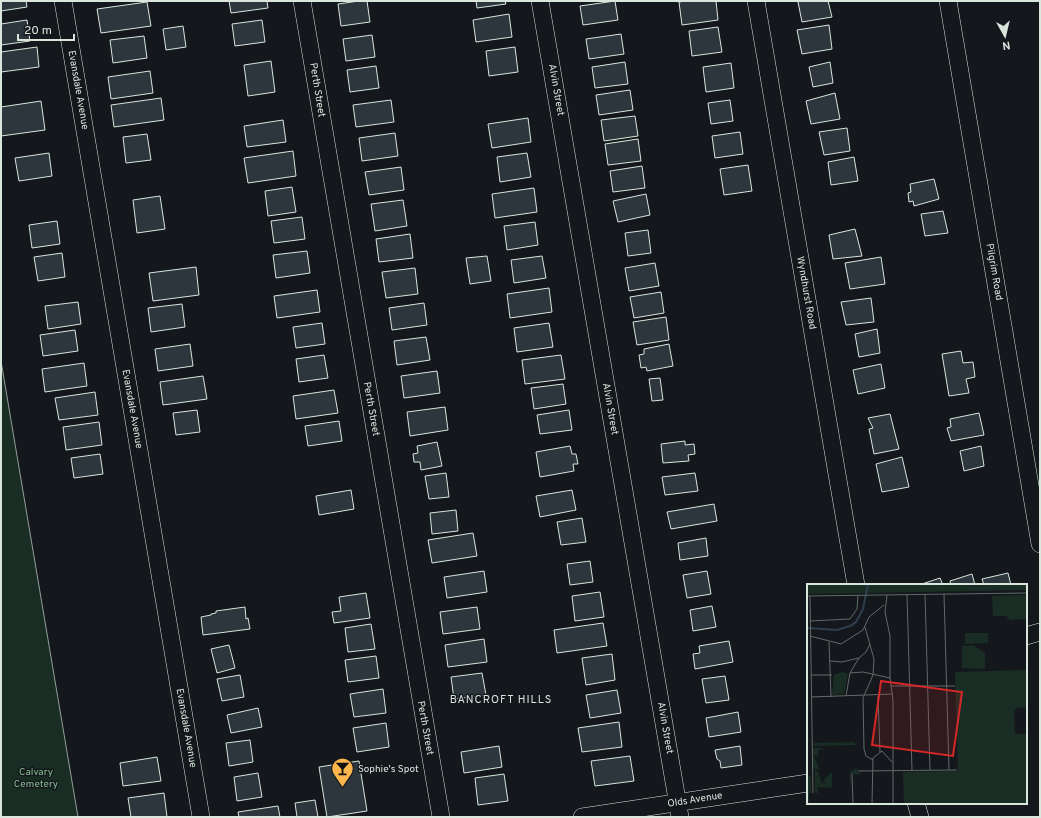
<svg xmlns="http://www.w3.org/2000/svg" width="1041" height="818" viewBox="0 0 1041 818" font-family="Overpass,sans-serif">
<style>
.green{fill:#1a2d24;stroke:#939e99}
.building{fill:#2c363c;stroke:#d8e6dc}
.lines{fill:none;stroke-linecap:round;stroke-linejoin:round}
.street-casing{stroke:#d8e6dc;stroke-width:18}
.street{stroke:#14181c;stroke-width:17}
.labels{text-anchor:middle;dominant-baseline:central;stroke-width:3;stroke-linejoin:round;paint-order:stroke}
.street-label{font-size:10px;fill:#d8e6dc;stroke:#14181c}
.poi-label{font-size:10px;fill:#d8e6dc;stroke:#14181c;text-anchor:start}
.park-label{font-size:10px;fill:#8ac095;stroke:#14181c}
.neighbourhood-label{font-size:11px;letter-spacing:1px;fill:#d8e6dc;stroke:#14181c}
.inset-river{fill:none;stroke:#2f3f4d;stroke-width:2}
.inset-road{fill:none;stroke:#626a69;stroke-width:1}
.view{fill:#d62828;fill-opacity:0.15;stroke:#d62828;stroke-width:2}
.inset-edge{fill:none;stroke:#d8e6dc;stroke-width:2}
</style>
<rect width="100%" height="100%" fill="#14181c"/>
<path class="green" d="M1,361L78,817H1Z"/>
<path class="building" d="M1,1H26L27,7L1,11Z
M229,1H267L268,8L231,13Z
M359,1H367L370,22L341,26L338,4Z
M476,1H505L506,4L477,8Z
M615,1L618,20L583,25L580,6Z
M686,1H716L718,20L682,25L679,2Z
M801,1H828L832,17L802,22L798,2Z
M147,2L151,26L101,33L97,9Z
M509,14L512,37L476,42L473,20Z
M27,20L30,41L1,45V24Z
M262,20L265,42L235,46L232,24Z
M829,25L832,49L802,54L797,30Z
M183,26L186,47L166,50L163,29Z
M718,27L722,52L692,56L689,31Z
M621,34L624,54L589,59L586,39Z
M372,35L375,57L346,61L343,39Z
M144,36L147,58L113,63L110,40Z
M37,47L39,67L1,72V52Z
M515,47L518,72L489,76L486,51Z
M271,61L275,92L248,96L244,65Z
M625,62L628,84L595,88L592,67Z
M830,62L833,83L813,87L809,67Z
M731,63L734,88L706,92L703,67Z
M376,66L379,88L350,92L347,70Z
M150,71L153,93L111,99L108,77Z
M630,90L633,110L599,115L596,95Z
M835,93L840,119L811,124L806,101Z
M161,98L164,120L114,127L111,105Z
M391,100L394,122L356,127L353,105Z
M730,100L733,121L711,124L708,103Z
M41,101L45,130L1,136V107Z
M635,116L638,136L604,141L601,120Z
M528,118L531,142L492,148L488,124Z
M283,120L286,142L247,147L244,126Z
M847,128L850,151L824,155L819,132Z
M740,132L743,154L715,158L712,136Z
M395,133L398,156L362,161L359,138Z
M147,134L151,160L126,163L123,137Z
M638,139L641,161L608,165L605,144Z
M293,151L296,176L248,183L244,158Z
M49,153L52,176L19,181L15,158Z
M527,153L531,177L500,182L497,157Z
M854,157L858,181L831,185L828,162Z
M748,165L752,191L724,195L720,169Z
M642,166L645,188L613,192L610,171Z
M401,167L404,190L369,195L365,172Z
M934,179L939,199L914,206L913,201L909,202L908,193L911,192L910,184Z
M292,187L296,212L268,216L265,191Z
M534,188L537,212L495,218L492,194Z
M646,194L650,215L618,222L613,201Z
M160,196L165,229L137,233L133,200Z
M403,200L407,226L375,231L371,204Z
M943,211L948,233L925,236L921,214Z
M302,217L305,239L274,243L271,221Z
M57,221L60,244L32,248L29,225Z
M535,222L538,245L507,250L504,226Z
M855,229L862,256L833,259L829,235Z
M648,230L651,253L628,256L625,233Z
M410,234L413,258L379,262L376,239Z
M307,251L310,273L276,278L273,255Z
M62,253L65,277L38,281L34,257Z
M487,256L491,281L470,284L466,258Z
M542,256L546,278L514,283L511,260Z
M881,257L885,284L850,289L845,263Z
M655,263L659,286L629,291L625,268Z
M196,267L199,295L153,301L149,273Z
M415,268L418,294L386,298L382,272Z
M549,288L552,312L510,318L507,294Z
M317,290L320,312L277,318L274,296Z
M661,292L664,313L634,318L630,297Z
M871,298L874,322L846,325L841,302Z
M78,302L81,324L48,329L45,306Z
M424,303L427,325L392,330L389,308Z
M182,304L185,327L151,332L148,308Z
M666,317L669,340L637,345L633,322Z
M322,323L325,344L296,348L293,327Z
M549,323L553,347L517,352L514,328Z
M877,329L880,353L859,357L855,334Z
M75,330L78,351L43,356L40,335Z
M426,337L430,360L397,365L394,341Z
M190,344L193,366L158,371L155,349Z
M669,344L673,366L647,371L646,367L641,368L639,355L644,354V349Z
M961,351L963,363L973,362L975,377L966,379L969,393L949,396L942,354Z
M324,355L328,378L299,382L296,359Z
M561,355L565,379L525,384L522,360Z
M84,363L87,386L45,392L42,369Z
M881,364L885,388L858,394L853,370Z
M437,371L440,393L404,398L401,376Z
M203,376L207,399L163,405L160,382Z
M660,378L663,400L652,401L649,379Z
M563,384L566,404L534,409L531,388Z
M334,390L338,413L296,419L293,396Z
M95,392L98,415L59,420L55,398Z
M445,407L448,430L410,436L407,412Z
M197,410L200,432L176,435L173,413Z
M569,410L572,430L540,434L537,415Z
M979,413L984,435L951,441L947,428L951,427L950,419Z
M890,414L899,449L874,454L869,429L873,428L868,418Z
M339,421L342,441L308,446L305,426Z
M99,422L102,445L66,450L63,427Z
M685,441V445L694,444L695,454L688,455L689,461L663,463L661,444Z
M437,442L442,466L421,470L420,462H414L413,454L418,453L417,446Z
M570,446L572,454H576L578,464H573L574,471L540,477L536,452Z
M981,446L984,466L964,471L960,451Z
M100,454L103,474L74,478L71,458Z
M902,457L909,487L882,492L876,464Z
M446,473L449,497L429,499L425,476Z
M695,473L698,491L665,495L662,477Z
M351,490L354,509L319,515L316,496Z
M572,490L576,510L540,517L536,496Z
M714,504L717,521L671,529L667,512Z
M456,510L458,531L432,534L430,513Z
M582,518L586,542L561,545L557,522Z
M473,533L477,556L432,563L428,540Z
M706,538L708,556L680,560L678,543Z
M590,561L593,582L570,585L567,564Z
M484,571L487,592L447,598L444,577Z
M707,571L711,594L687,598L683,575Z
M1008,573L1011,585H984L982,579Z
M972,574L975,585H951L950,581Z
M940,578L943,585H919Z
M600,592L604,617L575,621L572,596Z
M366,593L370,618L334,623L332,612L341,611L339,597Z
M712,606L716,627L693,631L690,610Z
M245,607L246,619L248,618L250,629L203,635L201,617L211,615V614L216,613V611Z
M477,607L480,629L443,634L440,612Z
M603,623L607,646L557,653L554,630Z
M371,624L375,649L348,652L345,628Z
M484,639L487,662L448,667L445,645Z
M729,641L733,662L695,669L693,654L700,653L699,646Z
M229,645L235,668L217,673L211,649Z
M612,654L615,680L586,685L582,658Z
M376,656L379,678L348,682L345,660Z
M482,673L486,695L454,699L451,677Z
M240,675L244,697L222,701L217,679Z
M725,676L729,700L706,703L702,679Z
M383,689L386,713L354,717L350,694Z
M617,690L621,713L590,718L586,695Z
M258,708L262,727L231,733L227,715Z
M738,712L741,732L709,737L706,718Z
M619,722L622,747L582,752L578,728Z
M386,723L389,747L357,752L353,728Z
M250,740L253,762L229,766L226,743Z
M499,746L502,767L464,773L461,752Z
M740,746L742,765L721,768L720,761L717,759L715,750Z
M630,756L634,781L595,786L591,761Z
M157,757L161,781L123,786L120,763Z
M359,761L367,811L327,817L319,767Z
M258,773L262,797L237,801L234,777Z
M504,774L508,801L478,805L475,778Z
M164,793L167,817H131L128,798Z
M315,800L318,817H297L295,803Z
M278,806L280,817H239L238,812Z"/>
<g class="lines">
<defs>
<path id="street" d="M63,1L201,817
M302,1L441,817
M540,1L680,817
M756,1L856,585
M948,1L1040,544
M1026,636L1040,632
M916,803L920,817
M582,817L808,783"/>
</defs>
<use href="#street" class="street-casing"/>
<use href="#street" class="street"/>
</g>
<defs>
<symbol id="bar-pin" viewBox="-11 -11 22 30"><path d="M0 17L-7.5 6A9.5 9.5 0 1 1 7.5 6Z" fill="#ffb74d" stroke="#14181c"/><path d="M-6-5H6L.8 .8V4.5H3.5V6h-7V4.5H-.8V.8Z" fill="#111"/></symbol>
</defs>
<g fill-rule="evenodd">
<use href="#bar-pin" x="330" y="756" width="25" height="34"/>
</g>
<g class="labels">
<g class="street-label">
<text transform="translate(78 90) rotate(80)">Evansdale Avenue</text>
<text transform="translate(317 90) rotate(81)">Perth Street</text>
<text transform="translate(556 90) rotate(80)">Alvin Street</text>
<text transform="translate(994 272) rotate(80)">Pilgrim Road</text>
<text transform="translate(806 293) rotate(80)">Wyndhurst Road</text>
<text transform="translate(132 409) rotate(80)">Evansdale Avenue</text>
<text transform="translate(371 409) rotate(80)">Perth Street</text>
<text transform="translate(610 409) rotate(80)">Alvin Street</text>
<text transform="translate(186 728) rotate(80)">Evansdale Avenue</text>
<text transform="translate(425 728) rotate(80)">Perth Street</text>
<text transform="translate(665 728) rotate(80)">Alvin Street</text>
<text transform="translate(695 800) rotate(-9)">Olds Avenue</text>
</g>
<g class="poi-label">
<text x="358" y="769">Sophie's Spot</text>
</g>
<g class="park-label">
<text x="36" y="772">Calvary<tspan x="36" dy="12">Cemetery</tspan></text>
</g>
<g class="neighbourhood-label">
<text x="501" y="700">BANCROFT HILLS</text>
</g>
</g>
<g transform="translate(807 584)">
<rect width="220" height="220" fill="#14181c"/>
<path d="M0,0H220V6L0,10ZM220,11V35L203,36L199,32H186L185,12ZM158,49H181V59L158,60ZM166,61L178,69V85L155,84V62ZM220,86V123L209,124L207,127L208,150H220V220H97L96,188L151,187L148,88ZM35,88L41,90L37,110L25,111L27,91ZM47,158L49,160L50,187L54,191L45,190L43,203V188L50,184L49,161L7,162V159ZM6,164H15L17,165L11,166V173L6,170L13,186L6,184ZM8,186L11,187L14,197L12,202L14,198L20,201L16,197L25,188V203L22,201L25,204L11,203V210L8,208ZM0,190L4,193V208L2,211V218L1,219Z" fill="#1a2d24"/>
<path class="inset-river" d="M0,44L30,46L43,42L49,38L56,25L61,0"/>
<path class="inset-road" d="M100,10L105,186M118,10L123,186M137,10L142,186M80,11L78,28L83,52V94L86,116V220M0,12L220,9M3,12L6,209M3,37L43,35L50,25L51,11M58,43L67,75L66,91L56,114L57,165L59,172L66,176M3,52L34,60L56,46L62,33L77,21M22,58L24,113M23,77L35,78L52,74L59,68L63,60M43,89L56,88L83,94M4,91H25M84,102H148M39,112L43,89L52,74M71,112L73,168M4,113L86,110M51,187L150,186M45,190L46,220M65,220L66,174L75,167L85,178"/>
<path class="view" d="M74,97L155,108L146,172L65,161Z"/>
<rect width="220" height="220" class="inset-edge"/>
</g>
<rect width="1041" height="818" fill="none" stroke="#d8e6dc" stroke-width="4"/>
<g transform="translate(1005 36) rotate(172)" stroke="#14181c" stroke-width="3" paint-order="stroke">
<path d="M0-3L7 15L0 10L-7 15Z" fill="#d8e6dc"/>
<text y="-6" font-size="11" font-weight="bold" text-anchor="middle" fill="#d8e6dc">N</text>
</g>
<path d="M18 34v6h56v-6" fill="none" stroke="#d8e6dc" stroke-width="2"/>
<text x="24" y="34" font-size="12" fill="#d8e6dc" stroke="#14181c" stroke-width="3" paint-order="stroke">20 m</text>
</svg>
